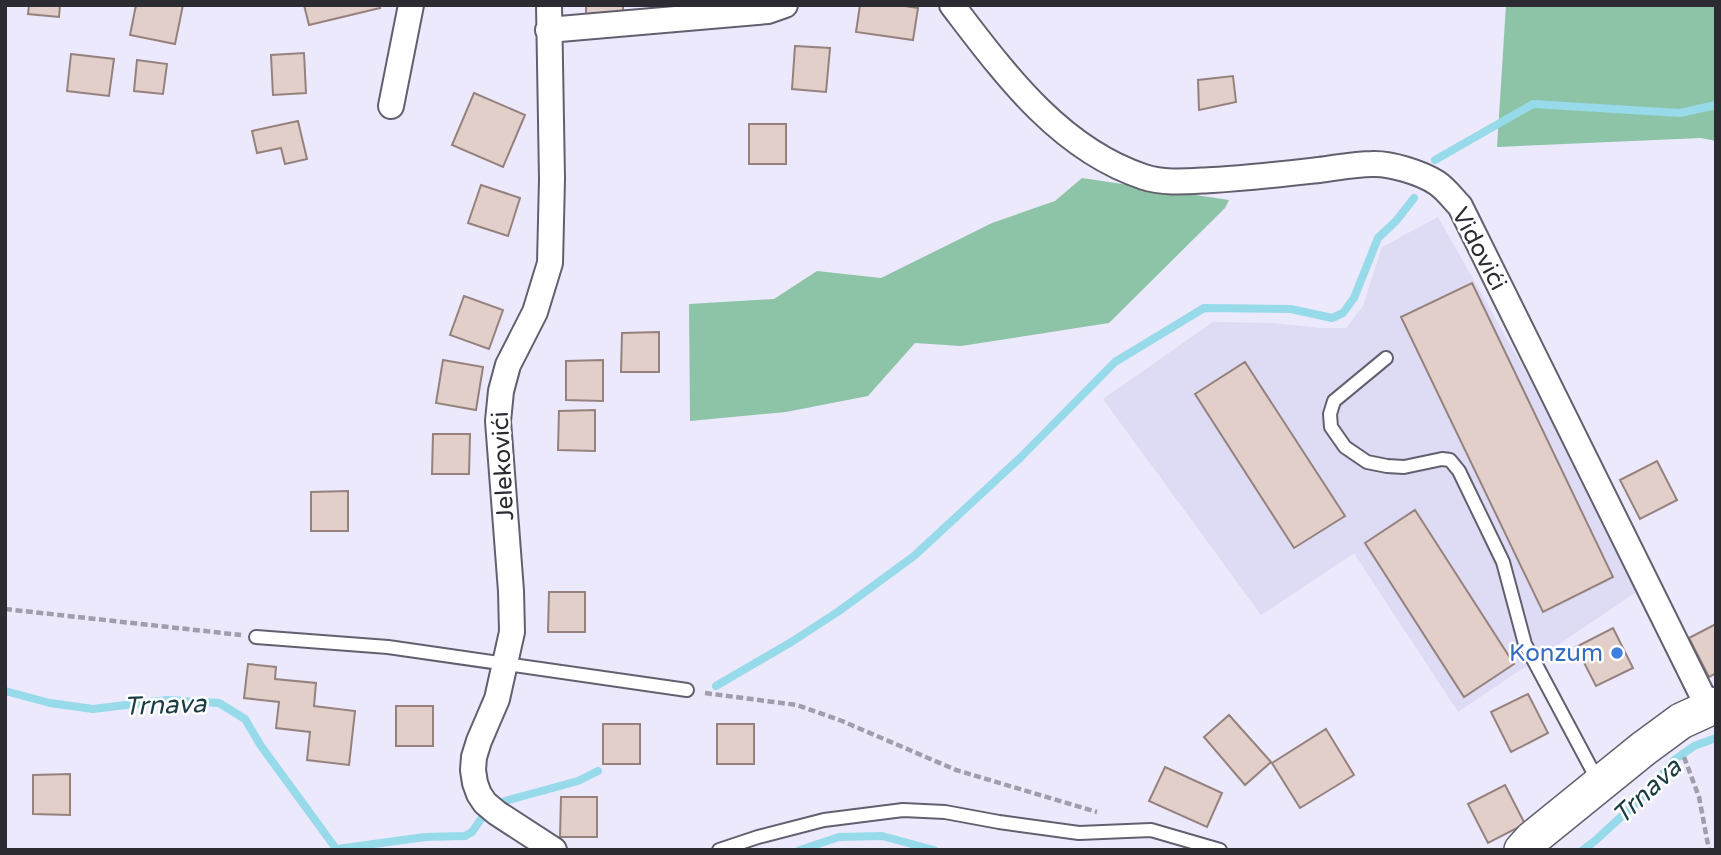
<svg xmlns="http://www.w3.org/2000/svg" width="1721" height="855" viewBox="0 0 1721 855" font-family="'Varela Round',sans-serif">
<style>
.built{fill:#dedbf4}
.forest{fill:#8dc4a7}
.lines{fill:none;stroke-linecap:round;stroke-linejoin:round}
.stream{stroke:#97daea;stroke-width:8}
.building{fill:#e3cfca;stroke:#95827e;stroke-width:2}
.service-casing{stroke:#62606f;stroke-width:16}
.minor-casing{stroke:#62606f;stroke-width:28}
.secondary-casing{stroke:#62606f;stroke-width:38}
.path{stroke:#a09eac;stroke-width:4.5;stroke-dasharray:7 3.5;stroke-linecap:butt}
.service{stroke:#fff;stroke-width:12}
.minor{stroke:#fff;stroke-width:24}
.secondary{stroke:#fff;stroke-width:35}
.shop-dot{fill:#3f7fe0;stroke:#fff;stroke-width:2.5}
.labels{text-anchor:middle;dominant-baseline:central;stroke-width:5;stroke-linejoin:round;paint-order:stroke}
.street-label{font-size:24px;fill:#2c2b31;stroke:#fff}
.shop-label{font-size:24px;fill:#366cbe;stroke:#fff;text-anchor:end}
.water-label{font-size:26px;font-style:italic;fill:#1b3c43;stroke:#fff}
</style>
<rect width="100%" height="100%" fill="#ebe9fb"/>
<path class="built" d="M1438,217L1579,466L1641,589L1458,712L1354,553L1261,615L1103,399L1213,322L1273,323L1319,328H1346L1363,306L1382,247Z"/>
<path class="forest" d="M1506,5H1716V141L1701,138L1497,147Z
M1082,178L1229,200L1225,208L1109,323L961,346L915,343L868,396L786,412L690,421L689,304L774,299L817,271L881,278L992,223L1055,201Z"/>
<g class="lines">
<path class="stream" d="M1435,160L1533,104L1680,113L1716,105
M716,686L793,641L839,611L914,556L1020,458L1115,362L1204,308L1291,309L1332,318L1343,313L1354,298L1378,238L1396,221L1414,198
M5,691L50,703L93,709L167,700L219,703L245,719L261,746L337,850
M337,849L425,837L465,836L472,832L481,819L505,801L578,781L598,771
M800,850L839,837L882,836L934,850
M1583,850L1596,840L1650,790L1673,761L1694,746L1716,738"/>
</g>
<path class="building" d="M29,5H60L59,17L28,14Z
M136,5H183L175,44L130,35Z
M304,5H379L380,8L309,25Z
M586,5H623V18L586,17Z
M860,5H898L918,8L913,40L856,32Z
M795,46L830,48L826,92L792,89Z
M304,53L306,93L273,95L271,55Z
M71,54L114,59L109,96L67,91Z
M137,60L167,64L163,94L134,91Z
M1233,76L1236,102L1199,110L1198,80Z
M474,93L525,115L503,167L452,145Z
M298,121L307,159L285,164L281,148L257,153L252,131Z
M749,124H786V164H749Z
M481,185L520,198L508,236L468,223Z
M1472,283L1613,577L1543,612L1401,317Z
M464,296L503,310L489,349L450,335Z
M659,332V372H621L622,333Z
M443,360L483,367L476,410L436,403Z
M603,360V401L566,400V361Z
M1245,362L1345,516L1294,548L1195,394Z
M595,410V451L558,450L559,411Z
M433,434H470L469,474H432Z
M1657,461L1677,500L1640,519L1620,480Z
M348,491V531H311V492Z
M1415,510L1514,664L1464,697L1365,543Z
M549,592H585V632H548Z
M1716,624V673L1709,677L1689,638Z
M1613,628L1633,668L1596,686L1576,647Z
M248,664L276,667L275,679L316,683L314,706L355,711L349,765L307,760L310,732L276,728L279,702L244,698Z
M1528,694L1548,733L1511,752L1491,712Z
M396,706H433V746H396Z
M1229,715L1271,762L1245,785L1204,737Z
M603,724H640V764H603Z
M717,724H754V764H717Z
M1326,729L1354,775L1300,808L1272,763Z
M1165,767L1222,793L1207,827L1149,801Z
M70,774V815L33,814V775Z
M1505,785L1525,824L1488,843L1468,804Z
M561,797H597V837H560Z"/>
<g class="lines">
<defs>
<path id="service" d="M1386,358L1334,401L1330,414L1331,427L1345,447L1367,462L1387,466L1404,467L1442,459L1450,460L1459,471L1503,562L1525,644L1598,781
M256,637L388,647L687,690
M719,850L758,837L824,820L903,810L945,812L999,822L1079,833L1151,830L1220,850"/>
<path id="minor" d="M549,5L552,179L550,263L535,312L508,365L501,391L498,421L511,591L512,632L497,699L479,741L474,757L473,770L475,783L479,794L485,803L497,813L554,850
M952,5C1004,73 1059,149 1144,177C1165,184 1190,181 1213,180C1248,178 1283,174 1319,170C1336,168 1354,164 1372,164C1390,163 1422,173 1437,183C1446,189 1453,199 1460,206L1708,707
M548,30L768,11L785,5
M391,106L411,5"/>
<path id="secondary" d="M1522,850L1532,839L1643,749L1681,721L1716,705"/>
</defs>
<use href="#service" class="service-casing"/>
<use href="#minor" class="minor-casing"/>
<use href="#secondary" class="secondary-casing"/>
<path class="path" d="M5,609L241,635
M705,693L797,705L842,721L956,770L1097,812
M1684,757L1699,797L1709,850"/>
<use href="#service" class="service"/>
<use href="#minor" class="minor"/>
<use href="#secondary" class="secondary"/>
</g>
<circle class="shop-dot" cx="1617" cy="653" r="7"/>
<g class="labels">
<g class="street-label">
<text transform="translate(1479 249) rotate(62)">Vidovići</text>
<text transform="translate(503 466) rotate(-93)">Jelekovići</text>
</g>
<g class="shop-label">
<text x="1603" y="653">Konzum</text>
</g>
<g class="water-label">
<text transform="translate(165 705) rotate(-2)">Trnava</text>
<text transform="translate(1647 791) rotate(-43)">Trnava</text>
</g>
</g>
<rect width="1721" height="855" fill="none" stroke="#2c2b31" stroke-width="14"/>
</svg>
